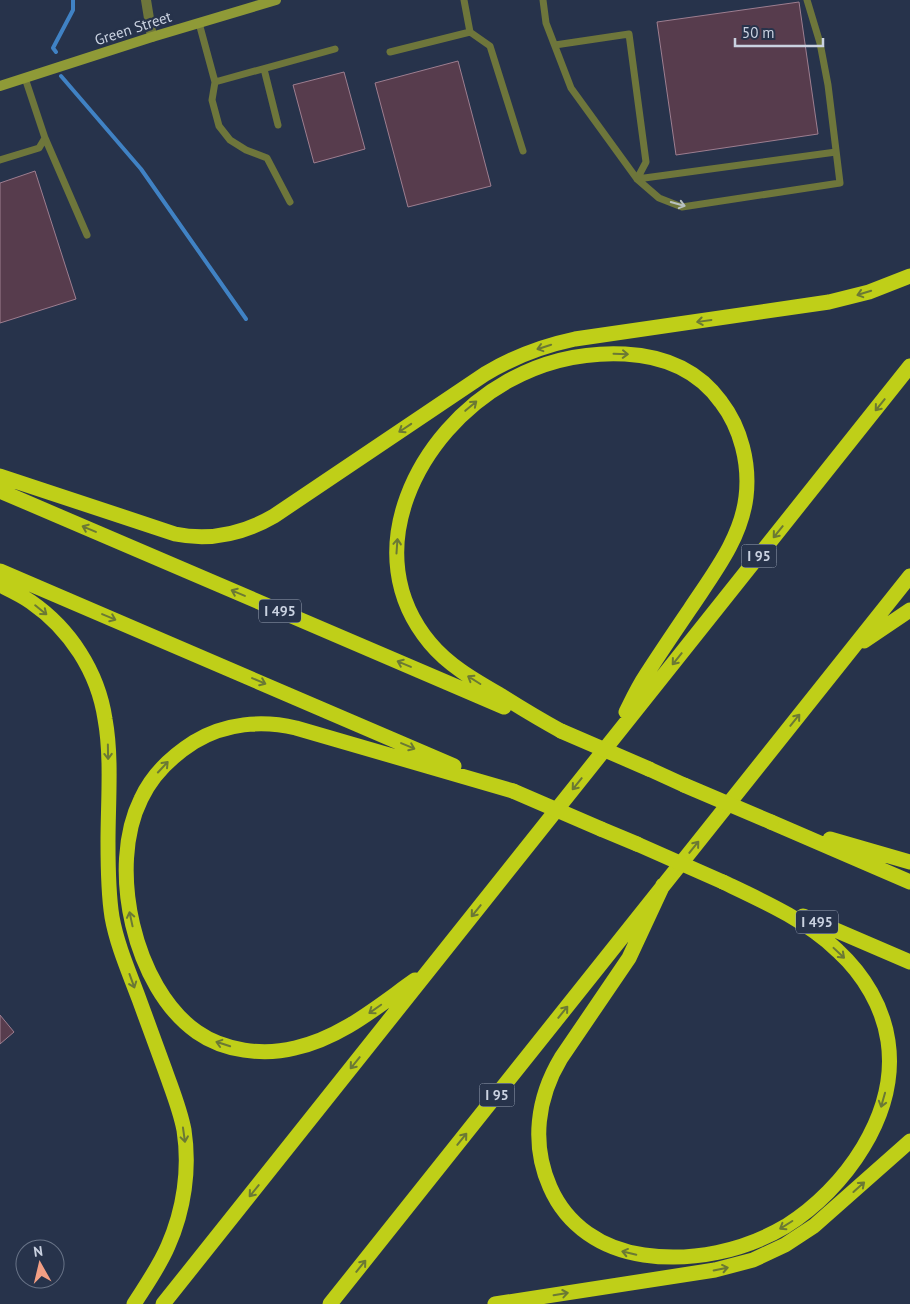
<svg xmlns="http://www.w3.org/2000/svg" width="910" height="1304" viewBox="0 0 910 1304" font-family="'PT Sans',sans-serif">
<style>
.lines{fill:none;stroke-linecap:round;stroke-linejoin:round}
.stream{stroke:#4082c4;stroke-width:4}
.building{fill:#573c4d;stroke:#9d7e90}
.service{stroke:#6e763b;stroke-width:7}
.minor{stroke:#6e763b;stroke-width:10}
.secondary{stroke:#8f9a37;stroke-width:10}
.motorway{stroke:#bfcf18;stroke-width:15}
.motorway-bridge{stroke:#bfcf18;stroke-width:15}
.oneway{stroke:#b8c0c0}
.oneway2{stroke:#6b7934}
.labels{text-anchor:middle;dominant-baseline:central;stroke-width:4.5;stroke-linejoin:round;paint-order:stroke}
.shield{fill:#27334b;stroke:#99a2b4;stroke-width:1}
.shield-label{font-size:14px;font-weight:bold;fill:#cad2e1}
.street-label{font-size:15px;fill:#cad2e1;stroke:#27334b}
</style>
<rect width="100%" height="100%" fill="#27334b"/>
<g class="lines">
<path class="stream" d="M56,52L53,48L73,10V0
M61,76L141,169L246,319"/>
</g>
<path class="building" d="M799,2L818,134L676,155L657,22Z
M458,61L491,186L408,207L375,83Z
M344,72L365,149L314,163L293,85Z
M35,171L76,299L0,323V183Z
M0,1015L14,1032L0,1044Z"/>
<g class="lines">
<path class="service" d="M464,0L470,32L490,46L523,151
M543,0L546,23L571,88L637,179L659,198L682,207L840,183L828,85L820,43L807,0
M199,23L215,82L335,49
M555,45L629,34L646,162L637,179
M390,52L470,32
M264,69L278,125
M215,82L212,100L219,126L230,140L246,150L267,158L290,202
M45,138L87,235
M0,160L39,148L45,138L25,78
M637,179L836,152"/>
<path class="minor" d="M146,0L152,37"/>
<path class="secondary" d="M0,86L152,37L276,0"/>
<path class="motorway" d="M0,476L175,534C210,541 243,534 274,516L485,374C513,357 542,346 575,339L829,302L869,292L910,276
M0,491L504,707
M0,571L454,766
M0,585C10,590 21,595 31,602C70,629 98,672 105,719C112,757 108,802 108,842C108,867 108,892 112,917C117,945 129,972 139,999C148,1023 156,1046 165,1070C172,1090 180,1109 184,1130C190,1169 184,1210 168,1246C159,1267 146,1285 134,1304
M864,641L910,610
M561,731C541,720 521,708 502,696C476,681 449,666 430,643C355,553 418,431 508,381C544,361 584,352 625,354C664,356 698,370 721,402C741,428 750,464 746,497C741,539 713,574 690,609C675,631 660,653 646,675C638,687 632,700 626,712
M649,769L684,785
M771,822L910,882
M601,829L637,844
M830,839L910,862
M663,885L629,958L561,1058C537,1098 531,1144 550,1187C567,1226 602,1249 644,1255C692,1262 744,1251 786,1226C845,1189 899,1114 888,1041C883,1007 864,975 838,951C806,920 763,901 723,882
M803,916L910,962
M415,980C378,1006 341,1038 295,1048C263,1056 224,1051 197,1032C134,988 107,867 141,799C152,775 172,756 194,742C225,723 262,720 296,728L513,791
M163,1304L910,366
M330,1304L910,576
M495,1304L715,1270L753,1260L785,1245L814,1226L910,1141"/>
<path class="motorway-bridge" d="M561,731L649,769
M684,785L771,822
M513,791L601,829
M637,844L723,882"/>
</g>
<defs><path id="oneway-shaft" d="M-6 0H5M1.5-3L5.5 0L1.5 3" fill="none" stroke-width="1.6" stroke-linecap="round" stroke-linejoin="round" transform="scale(1.25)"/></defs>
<use class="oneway" href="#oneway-shaft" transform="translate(678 204) rotate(16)"/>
<g class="oneway2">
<use href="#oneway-shaft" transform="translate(864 293) rotate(163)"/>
<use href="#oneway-shaft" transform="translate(704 321) rotate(172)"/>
<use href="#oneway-shaft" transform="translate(544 347) rotate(162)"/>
<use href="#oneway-shaft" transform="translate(621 354) rotate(2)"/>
<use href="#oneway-shaft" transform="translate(880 405) rotate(129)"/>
<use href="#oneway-shaft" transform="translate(471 406) rotate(-40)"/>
<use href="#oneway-shaft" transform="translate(405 428) rotate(146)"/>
<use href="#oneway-shaft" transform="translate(89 529) rotate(-157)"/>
<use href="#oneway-shaft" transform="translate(778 532) rotate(129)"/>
<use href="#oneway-shaft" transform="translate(397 546) rotate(-86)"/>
<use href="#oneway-shaft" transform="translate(238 593) rotate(-157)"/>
<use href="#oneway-shaft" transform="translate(41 610) rotate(39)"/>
<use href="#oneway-shaft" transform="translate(109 617) rotate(23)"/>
<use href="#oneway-shaft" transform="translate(677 659) rotate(129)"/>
<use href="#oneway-shaft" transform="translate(404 664) rotate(-157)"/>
<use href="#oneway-shaft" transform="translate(474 680) rotate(-148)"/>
<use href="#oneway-shaft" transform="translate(259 681) rotate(23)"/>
<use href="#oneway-shaft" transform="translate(795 720) rotate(-51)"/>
<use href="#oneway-shaft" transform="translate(408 746) rotate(23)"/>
<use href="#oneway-shaft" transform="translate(108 752) rotate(89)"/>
<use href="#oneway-shaft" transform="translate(163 767) rotate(-47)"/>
<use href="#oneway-shaft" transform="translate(577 784) rotate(129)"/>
<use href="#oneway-shaft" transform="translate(694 847) rotate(-51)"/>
<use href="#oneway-shaft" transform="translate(476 911) rotate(129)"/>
<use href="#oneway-shaft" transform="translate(131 919) rotate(-102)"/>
<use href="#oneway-shaft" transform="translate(839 953) rotate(43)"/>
<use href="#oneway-shaft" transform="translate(132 981) rotate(70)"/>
<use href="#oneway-shaft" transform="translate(375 1009) rotate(145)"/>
<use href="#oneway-shaft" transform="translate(563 1012) rotate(-51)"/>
<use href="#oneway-shaft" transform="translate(223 1044) rotate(-162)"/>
<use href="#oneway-shaft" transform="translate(355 1063) rotate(129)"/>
<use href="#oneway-shaft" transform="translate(883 1100) rotate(106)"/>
<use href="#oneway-shaft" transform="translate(184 1135) rotate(82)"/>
<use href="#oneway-shaft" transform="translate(462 1139) rotate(-51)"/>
<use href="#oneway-shaft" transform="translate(859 1187) rotate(-42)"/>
<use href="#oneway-shaft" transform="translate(254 1191) rotate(129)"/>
<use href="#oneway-shaft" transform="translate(786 1225) rotate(148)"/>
<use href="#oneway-shaft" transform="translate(629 1253) rotate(-167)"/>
<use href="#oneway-shaft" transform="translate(361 1266) rotate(-51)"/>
<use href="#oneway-shaft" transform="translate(721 1269) rotate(-12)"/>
<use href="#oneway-shaft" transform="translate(561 1294) rotate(-9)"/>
</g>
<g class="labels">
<g class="shield">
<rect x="741.5" y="544.5" width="35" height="23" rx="4"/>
<rect x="259" y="599.5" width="42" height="23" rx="4"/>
<rect x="796" y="910.5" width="42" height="23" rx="4"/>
<rect x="479.5" y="1083.5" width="35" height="23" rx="4"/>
</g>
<g class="shield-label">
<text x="759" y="556">I 95</text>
<text x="280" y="611">I 495</text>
<text x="817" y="922">I 495</text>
<text x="497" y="1095">I 95</text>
</g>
<g class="street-label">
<text transform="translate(133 28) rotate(-18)">Green Street</text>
</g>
</g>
<g transform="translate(40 1264) rotate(352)"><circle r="24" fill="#27334b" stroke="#687387"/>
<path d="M0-4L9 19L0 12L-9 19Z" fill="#f39f84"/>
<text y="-8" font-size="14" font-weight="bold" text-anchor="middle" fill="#cad2e1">N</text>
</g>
<path d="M735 38v8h88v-8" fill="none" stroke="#cad2e1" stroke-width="2.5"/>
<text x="742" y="38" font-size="15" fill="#cad2e1" stroke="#27334b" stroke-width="4" paint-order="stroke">50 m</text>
</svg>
